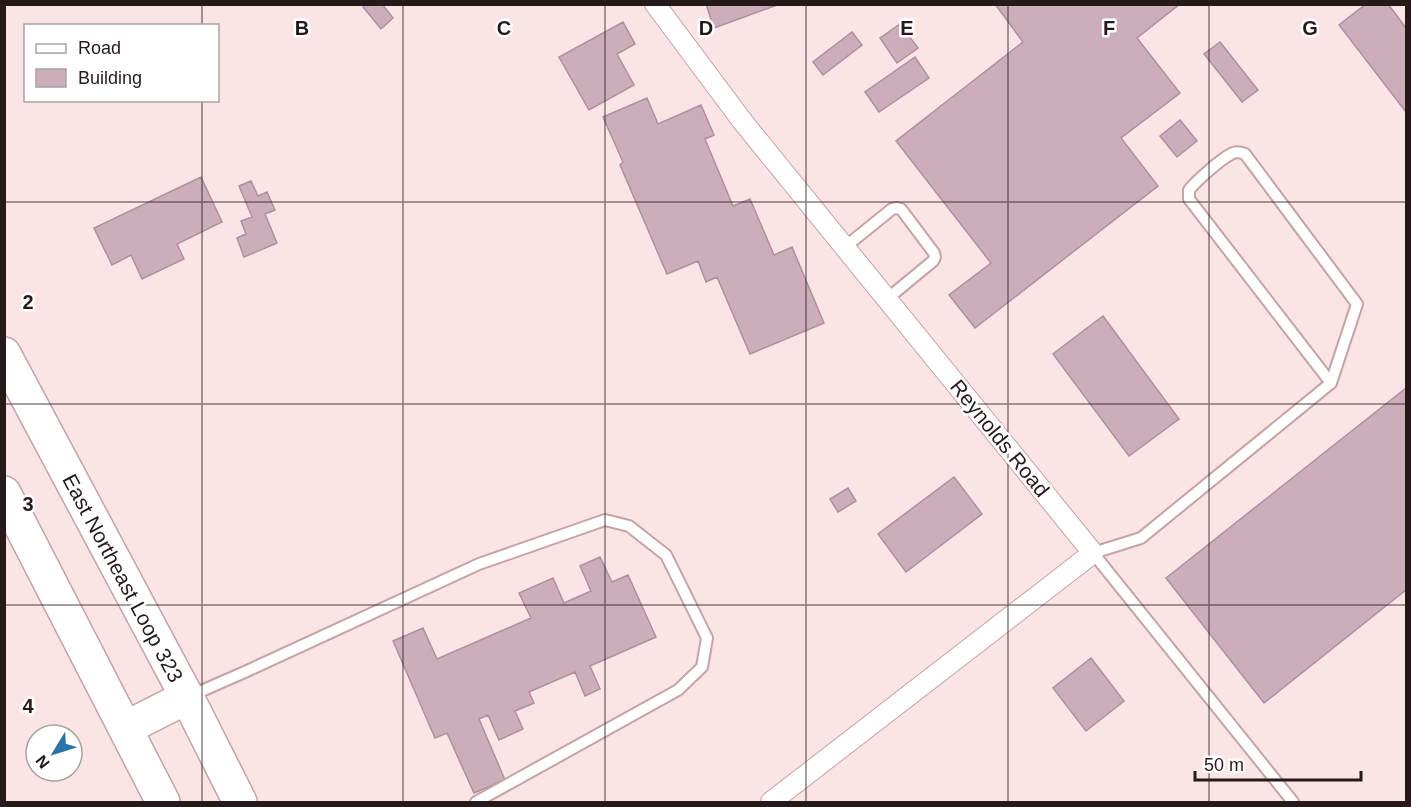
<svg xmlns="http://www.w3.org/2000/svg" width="1411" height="807" viewBox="0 0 1411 807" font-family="Helvetica,sans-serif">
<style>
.building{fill:#ccadbc;stroke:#ae909e;stroke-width:1.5}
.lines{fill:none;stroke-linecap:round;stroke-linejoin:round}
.lane-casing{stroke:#c6a3a5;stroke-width:14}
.street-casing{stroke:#c6a3a5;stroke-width:22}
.highway-casing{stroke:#c6a3a5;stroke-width:36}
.lane{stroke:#fff;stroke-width:10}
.street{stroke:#fff;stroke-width:20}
.highway{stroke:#fff;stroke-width:33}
.grid{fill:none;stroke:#26191a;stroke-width:1.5;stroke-opacity:0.55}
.labels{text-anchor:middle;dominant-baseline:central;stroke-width:5;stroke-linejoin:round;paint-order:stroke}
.street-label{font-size:21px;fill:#26191a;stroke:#fff}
.grid-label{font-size:20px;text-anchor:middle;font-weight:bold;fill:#26191a;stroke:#fff;stroke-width:5;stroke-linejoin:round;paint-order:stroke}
</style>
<rect width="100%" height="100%" fill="#fbe4e6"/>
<path class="building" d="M366,4H382L393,18L381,29L363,7Z
M706,4H780L714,28Z
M995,4H1180L1137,38L1180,93L1121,138L1158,186L975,328L949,295L991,263L896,141L1023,42Z
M1366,4H1388L1406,28V112L1339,25Z
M623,22L635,44L617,54L634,85L589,110L559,57Z
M900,24L918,48L897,63L880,38Z
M852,32L862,45L823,75L813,62Z
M1220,42L1258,90L1242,102L1204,54Z
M915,57L929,78L879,112L865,92Z
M647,98L658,124L701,105L714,135L705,139L733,206L750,199L774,255L792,247L824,323L750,354L717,277L706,282L698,261L667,274L620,165L623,162L603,117Z
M1180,120L1197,141L1177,157L1160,136Z
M201,177L222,222L177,244L184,259L142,279L131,255L112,265L94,228Z
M251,181L258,196L267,192L275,210L265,214L277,243L244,257L237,238L246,234L241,221L252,217L239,186Z
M1103,316L1179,419L1129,456L1053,354Z
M1406,388V590L1264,703L1166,578Z
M954,477L982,514L906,572L878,534Z
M848,488L856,501L838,512L830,499Z
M600,557L612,582L628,575L656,637L590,666L600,689L585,696L575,672L529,692L534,703L515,711L523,729L499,740L488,715L479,719L505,780L474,793L447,733L435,738L393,641L423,628L437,659L531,618L519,593L553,578L564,603L591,591L580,566Z
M1091,658L1124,701L1086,731L1053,688Z"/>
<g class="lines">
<defs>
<path id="lane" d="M845,247L892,209L896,208L901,209L934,253L935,257L933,261L887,299
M190,696L247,671L479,564L605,520L629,526L666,555L707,638L702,667L678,690L476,802
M1293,802L1093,553L1141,538L1331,383L1357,304L1245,154C1240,152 1236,151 1231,154C1221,159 1196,181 1189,190V199L1331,383"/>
<path id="street" d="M655,4L743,122L1093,553L771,802"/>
<path id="highway" d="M4,354L187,697L240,802
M4,493L163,802
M126,728L187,697"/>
</defs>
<use href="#lane" class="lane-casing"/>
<use href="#street" class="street-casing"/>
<use href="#highway" class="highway-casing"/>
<use href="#lane" class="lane"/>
<use href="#street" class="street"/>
<use href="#highway" class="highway"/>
</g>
<path class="grid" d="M202,4V26M403,4V802M605,4V802M806,4V802M1008,4V802M1209,4V802M202,100V802M4,202H1406M4,404H1406M4,605H1406"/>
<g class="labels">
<g class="street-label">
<text transform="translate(1000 438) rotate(51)">Reynolds Road</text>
<text transform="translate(123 578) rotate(62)">East Northeast Loop 323</text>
</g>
</g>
<g class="grid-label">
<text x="302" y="35">B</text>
<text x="504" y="35">C</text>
<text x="706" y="35">D</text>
<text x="907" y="35">E</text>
<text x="1109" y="35">F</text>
<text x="1310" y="35">G</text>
<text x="28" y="309">2</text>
<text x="28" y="511">3</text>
<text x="28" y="713">4</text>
</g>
<rect width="1411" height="807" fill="none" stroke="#26191a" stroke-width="12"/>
<rect x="24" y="24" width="195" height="78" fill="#ffffff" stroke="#a8a3a3" stroke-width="1.5"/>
<rect x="36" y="44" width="30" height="9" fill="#ffffff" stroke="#a8a3a3" stroke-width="1.5"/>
<text x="78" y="54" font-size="18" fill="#26191a">Road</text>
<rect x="36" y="69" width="30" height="18" fill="#ccadbc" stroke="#a8a3a3" stroke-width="1.5"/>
<text x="78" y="84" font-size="18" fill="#26191a">Building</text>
<g transform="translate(54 753) rotate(232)"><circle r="28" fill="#ffffff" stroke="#a8a3a3" stroke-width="1.5"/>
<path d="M0-4.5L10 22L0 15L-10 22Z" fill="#2a75a8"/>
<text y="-9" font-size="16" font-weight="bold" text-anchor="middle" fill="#26191a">N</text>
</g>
<path d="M1195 771v9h166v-9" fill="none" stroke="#26191a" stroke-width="3"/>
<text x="1204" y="771" font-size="18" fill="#26191a" stroke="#ffffff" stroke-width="4.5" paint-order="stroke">50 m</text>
</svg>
